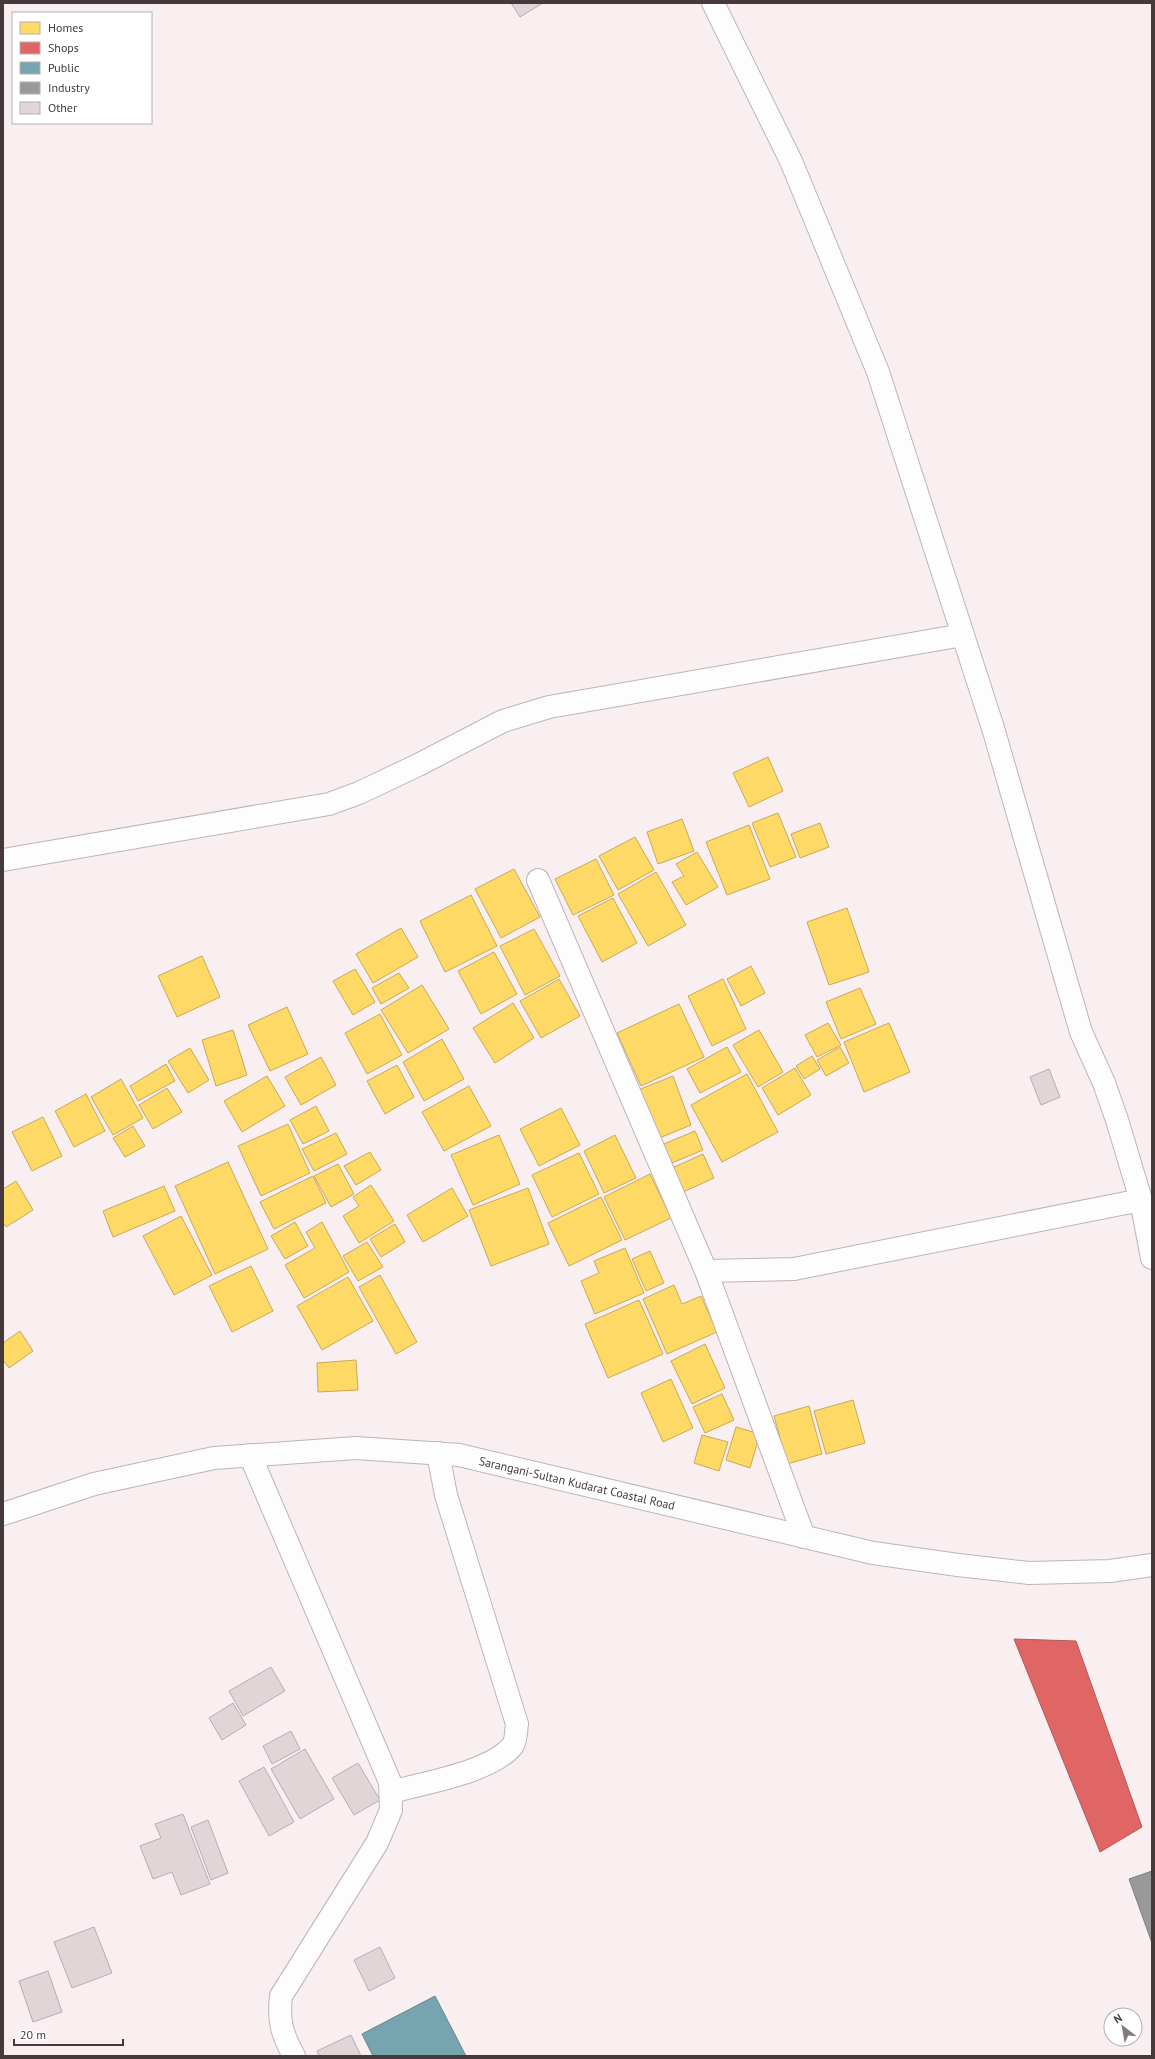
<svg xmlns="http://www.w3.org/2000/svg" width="1155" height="2059" viewBox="0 0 1155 2059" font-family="'PT Sans',sans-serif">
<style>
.homes{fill:#ffd966;stroke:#c7a959}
.shops{fill:#e06666;stroke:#b25859}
.public{fill:#76a5af;stroke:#67858c}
.industry{fill:#999;stroke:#807c7d}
.building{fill:#e0d6d8;stroke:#b7adb0}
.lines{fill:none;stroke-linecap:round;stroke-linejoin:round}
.minor-casing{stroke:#beb4b6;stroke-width:24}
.primary-casing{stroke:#beb4b6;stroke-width:24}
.minor{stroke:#fefdfd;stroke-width:22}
.primary{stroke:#fefdfd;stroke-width:22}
.labels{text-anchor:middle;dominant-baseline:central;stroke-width:4;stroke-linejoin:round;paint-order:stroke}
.street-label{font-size:12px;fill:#45393b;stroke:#fff}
</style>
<rect width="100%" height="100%" fill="#f9eff1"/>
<path class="homes" d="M768,757L783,791L749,807L733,773Z
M778,813L796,857L770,867L752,823Z
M682,819L694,851L658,864L647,832Z
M820,823L829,847L800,858L791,834Z
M749,825L770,879L727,895L706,842Z
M635,837L654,870L618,890L599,856Z
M697,852L718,887L686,905L672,882L684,876L676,864Z
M596,859L614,895L573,915L555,879Z
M514,869L540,917L501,938L475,889Z
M656,872L686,925L648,946L618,894Z
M471,895L497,946L445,972L420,921Z
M613,898L637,943L602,962L578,916Z
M847,908L869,972L829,985L807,922Z
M401,928L418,957L373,983L356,954Z
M534,929L560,976L525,995L500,946Z
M494,952L517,994L481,1014L458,971Z
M202,956L220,997L177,1017L158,976Z
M751,966L765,993L741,1006L727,979Z
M355,969L375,1002L353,1015L333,981Z
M399,973L409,988L381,1004L372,988Z
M559,979L580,1016L541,1038L520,1001Z
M723,979L746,1029L712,1046L688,996Z
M422,985L449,1029L408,1053L381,1010Z
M860,988L876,1024L841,1039L826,1002Z
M513,1003L534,1038L495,1063L473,1028Z
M679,1004L704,1057L641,1086L617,1033Z
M287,1007L308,1054L270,1071L248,1025Z
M380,1014L402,1055L367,1074L345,1033Z
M828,1023L841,1045L817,1057L805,1035Z
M889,1023L910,1072L864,1092L844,1042Z
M233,1030L247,1075L216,1086L202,1040Z
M759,1030L783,1072L758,1087L733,1045Z
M442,1039L464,1079L424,1101L403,1062Z
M727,1047L741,1072L700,1093L687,1069Z
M840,1047L849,1063L826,1076L817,1060Z
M190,1048L209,1080L188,1093L168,1061Z
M812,1056L820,1069L804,1079L796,1066Z
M321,1057L336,1085L301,1105L285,1077Z
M166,1064L175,1081L138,1101L130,1086Z
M397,1065L414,1097L385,1114L367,1081Z
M795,1068L811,1095L778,1115L762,1088Z
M747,1074L778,1132L722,1162L691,1105Z
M267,1076L285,1106L242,1132L224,1101Z
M673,1076L691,1125L657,1139L638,1090Z
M121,1079L143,1118L113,1135L91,1097Z
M469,1086L491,1126L444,1151L422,1112Z
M167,1088L182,1112L153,1129L139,1105Z
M86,1094L105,1131L74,1147L55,1111Z
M316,1106L329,1131L303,1144L290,1120Z
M561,1108L580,1145L539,1166L520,1129Z
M43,1117L62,1156L32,1171L12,1132Z
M288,1124L310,1173L261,1196L238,1146Z
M133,1126L145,1146L125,1157L113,1138Z
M695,1131L703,1150L667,1165L659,1146Z
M336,1133L347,1154L314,1171L302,1149Z
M499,1135L520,1184L473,1205L451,1155Z
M615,1135L636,1178L604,1193L584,1151Z
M370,1152L381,1170L356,1185L344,1166Z
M579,1153L599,1194L552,1217L532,1175Z
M703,1154L714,1178L681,1193L670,1169Z
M228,1162L268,1249L215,1274L175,1186Z
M338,1164L354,1194L331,1207L314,1176Z
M650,1174L671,1218L625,1240L604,1197Z
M313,1176L326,1203L274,1229L260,1202Z
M16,1181L33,1210L6,1227L3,1222V1189Z
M371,1185L394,1221L359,1243L343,1216L359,1206L353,1197Z
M164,1186L175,1211L113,1237L103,1211Z
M452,1188L468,1216L423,1242L407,1215Z
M528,1188L549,1244L491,1266L469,1210Z
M601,1197L622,1240L569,1266L548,1223Z
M181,1216L212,1275L174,1295L143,1236Z
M295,1222L308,1246L285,1259L271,1236Z
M322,1222L349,1272L304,1298L285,1265L315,1248L306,1232Z
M395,1224L405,1242L381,1257L370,1239Z
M367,1242L383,1267L358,1281L343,1256Z
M625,1248L644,1293L595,1314L581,1281L599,1273L594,1261Z
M650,1251L664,1283L646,1291L632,1259Z
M251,1266L273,1311L232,1332L209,1286Z
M380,1275L417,1342L396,1354L359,1287Z
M348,1277L373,1321L322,1350L297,1306Z
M674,1285L682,1304L701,1296L717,1332L667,1354L643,1299Z
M639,1300L663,1354L608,1378L585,1324Z
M20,1331L33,1351L9,1368L3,1360V1343Z
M705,1344L725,1388L692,1404L671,1361Z
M356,1360L358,1390L318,1392L317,1363Z
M671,1379L693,1428L663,1442L641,1393Z
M722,1394L734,1420L705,1433L693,1407Z
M853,1400L865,1443L826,1454L814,1411Z
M809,1406L822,1454L787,1464L774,1416Z
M736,1427L760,1434L750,1468L726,1460Z
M702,1435L728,1442L719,1471L694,1463Z"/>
<path class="shops" d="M1014,1639L1076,1641L1142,1827L1100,1852Z"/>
<path class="public" d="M435,1996L466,2056H373L362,2034Z"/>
<path class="industry" d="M1152,1871V1943L1129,1879Z"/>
<path class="building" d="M511,3H543L520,17Z
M1049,1069L1060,1097L1041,1105L1030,1077Z
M271,1667L285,1691L243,1716L229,1691Z
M233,1703L246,1725L222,1740L209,1718Z
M291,1731L300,1749L272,1764L263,1746Z
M305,1749L334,1799L300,1819L271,1769Z
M358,1763L380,1800L354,1815L332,1778Z
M264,1767L294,1822L269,1836L239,1781Z
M183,1814L210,1884L181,1895L172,1872L153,1879L140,1846L161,1838L155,1824Z
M208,1820L228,1873L211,1880L191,1827Z
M94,1927L112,1973L72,1988L54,1942Z
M380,1947L395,1978L369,1991L354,1960Z
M48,1971L62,2012L33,2022L19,1981Z
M351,2035L361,2056H319L317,2051Z"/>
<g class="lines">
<defs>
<path id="minor" d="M713,3L791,161L878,372L993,728L1081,1032L1104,1083L1117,1120L1141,1200L1152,1258
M3,860L329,804L359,793L418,765L503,721L549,707L963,635
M538,880L706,1271L794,1269L1141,1200
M706,1271L804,1537
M250,1455L390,1782L391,1810L377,1843L281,1996C278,2021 282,2034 294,2056
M391,1792C423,1783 493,1772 513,1745C516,1741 516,1730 517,1724L446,1495L438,1453"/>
<path id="primary" d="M3,1514L94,1484L214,1458L356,1448L459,1455L873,1553L958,1565L1029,1573L1110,1571L1152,1565"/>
</defs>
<use href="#minor" class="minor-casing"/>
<use href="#primary" class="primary-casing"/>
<use href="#minor" class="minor"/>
<use href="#primary" class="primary"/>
</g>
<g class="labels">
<g class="street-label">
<text transform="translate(577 1483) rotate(13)">Sarangani-Sultan Kudarat Coastal Road</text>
</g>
</g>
<rect width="1155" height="2059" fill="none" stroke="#45393b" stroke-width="8"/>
<rect x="12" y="12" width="140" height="112" fill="#ffffff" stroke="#b5b0b1"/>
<rect x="20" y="22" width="20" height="12" fill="#ffd966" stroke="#b5b0b1"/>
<text x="48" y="32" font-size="12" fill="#45393b">Homes</text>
<rect x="20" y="42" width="20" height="12" fill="#e06666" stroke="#b5b0b1"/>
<text x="48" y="52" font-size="12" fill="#45393b">Shops</text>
<rect x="20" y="62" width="20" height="12" fill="#76a5af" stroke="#b5b0b1"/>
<text x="48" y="72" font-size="12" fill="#45393b">Public</text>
<rect x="20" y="82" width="20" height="12" fill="#999999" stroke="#b5b0b1"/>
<text x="48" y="92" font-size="12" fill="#45393b">Industry</text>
<rect x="20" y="102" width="20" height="12" fill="#e0d6d8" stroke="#b5b0b1"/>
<text x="48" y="112" font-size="12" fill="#45393b">Other</text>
<g transform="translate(1123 2027) rotate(329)"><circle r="19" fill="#ffffff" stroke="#b5b0b1"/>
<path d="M0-3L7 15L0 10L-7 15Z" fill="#84797b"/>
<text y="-6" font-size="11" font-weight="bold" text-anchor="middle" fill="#45393b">N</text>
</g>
<path d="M14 2039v6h109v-6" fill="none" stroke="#45393b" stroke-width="2"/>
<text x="20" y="2039" font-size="12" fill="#45393b" stroke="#ffffff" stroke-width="3" paint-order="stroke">20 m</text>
</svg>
